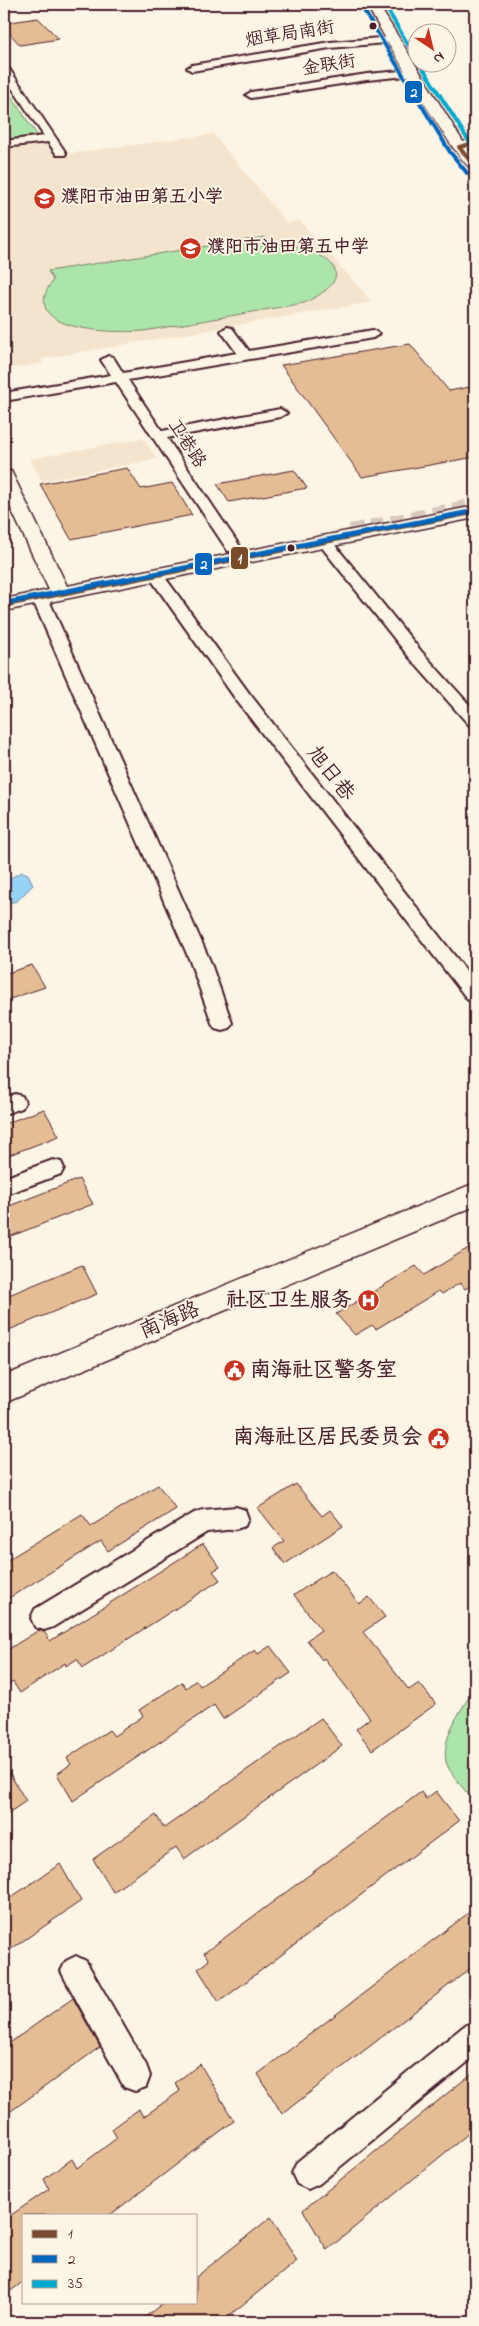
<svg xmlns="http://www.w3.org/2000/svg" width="479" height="2326" viewBox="0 0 479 2326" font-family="'Indie Flower','LXGW WenKai TC',sans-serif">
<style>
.built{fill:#f5e4cd}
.green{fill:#ace5a9;stroke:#7b826a}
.water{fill:#96d4f7;stroke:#788ca5}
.building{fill:#e5bd95;stroke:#4a1f2b}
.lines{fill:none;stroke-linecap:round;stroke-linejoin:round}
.street-tunnel{stroke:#d8cac0;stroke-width:14;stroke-dasharray:14 7;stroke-linecap:butt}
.street-casing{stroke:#4a1f2b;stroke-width:4}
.secondary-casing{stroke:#4a1f2b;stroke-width:3}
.primary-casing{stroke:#4a1f2b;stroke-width:3}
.street{fill:#fcf5e5;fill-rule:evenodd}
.secondary{fill:#fcf5e5;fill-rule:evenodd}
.primary{fill:#fcf5e5;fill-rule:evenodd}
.bus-1-far1-casing{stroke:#fcf5e5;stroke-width:5.5}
.bus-1-casing{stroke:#fcf5e5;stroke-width:8}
.bus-2-far1-casing{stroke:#fcf5e5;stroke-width:5.5}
.bus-2-casing{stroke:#fcf5e5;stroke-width:8}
.bus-3-casing{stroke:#fcf5e5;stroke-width:5.5}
.bus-1-far1{stroke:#7a4b2a;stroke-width:4}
.bus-1{stroke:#7a4b2a;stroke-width:5}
.bus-2-far1{stroke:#0065bd;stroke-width:4}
.bus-2{stroke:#0065bd;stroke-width:5}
.bus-3{stroke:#00a9ce;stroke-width:4}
.bus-dot{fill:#4a1f2b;stroke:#fcf5e5;stroke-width:2}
.labels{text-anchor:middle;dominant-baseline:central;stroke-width:4;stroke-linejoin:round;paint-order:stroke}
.far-street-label{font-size:18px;fill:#4a1f2b;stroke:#fcf5e5}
.far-poi-label{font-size:18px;font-weight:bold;fill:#4a1f2b;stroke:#fcf5e5;text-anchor:start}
.street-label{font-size:21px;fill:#4a1f2b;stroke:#fcf5e5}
.poi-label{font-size:21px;font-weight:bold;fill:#4a1f2b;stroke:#fcf5e5;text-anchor:end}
.line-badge{stroke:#fcf5e5;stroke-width:2}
.badge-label{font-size:14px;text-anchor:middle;font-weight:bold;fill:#fff}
</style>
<rect width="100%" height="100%" fill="#fcf5e5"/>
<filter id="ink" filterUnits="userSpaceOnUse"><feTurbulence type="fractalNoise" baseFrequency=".02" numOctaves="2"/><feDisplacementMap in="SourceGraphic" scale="10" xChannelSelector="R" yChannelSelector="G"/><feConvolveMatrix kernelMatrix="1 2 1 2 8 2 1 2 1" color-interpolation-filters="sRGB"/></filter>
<g filter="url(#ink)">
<path class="built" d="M213,134L287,223L300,221L372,302L41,359L43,363L4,370V146L48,140L58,155Z
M143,438L157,459L42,481L30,459Z"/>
<path class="green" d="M4,85L37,135L4,140Z
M265,237L268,241C310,245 375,270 304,303L144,331C116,333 14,333 53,280L48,271Z
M475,1687V1803C468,1794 448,1771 446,1762C441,1735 463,1708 475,1687Z"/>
<path class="water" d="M22,872L28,874L33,885L17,901L4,904V881Z"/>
<path class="building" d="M38,18L59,39L20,45L4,27V23Z
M410,344L449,391L475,386V457L362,477L281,365Z
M127,468L141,489L172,483L192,515L71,539L40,484Z
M294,470L307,488L229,502L217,484Z
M32,965L45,987L4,1001V974Z
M44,1109L59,1136L4,1157V1124Z
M79,1179L93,1204L4,1239V1208Z
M475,1244V1283L465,1289L460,1283L442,1294L439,1291L376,1329L372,1325L355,1335L336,1314L416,1266L424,1275Z
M82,1265L97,1294L4,1332V1297Z
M296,1484L322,1516L330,1510L343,1526L285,1564L273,1548L284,1541L258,1508Z
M158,1485L176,1509L108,1551L101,1541L4,1601V1562L82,1514L91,1526Z
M203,1544L220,1567L213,1571L220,1580L83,1668L77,1659L66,1666L65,1663L20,1693L13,1682L4,1688V1652L39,1630L44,1632L50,1641Z
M332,1570L359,1604L369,1597L385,1617L363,1632L409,1690L419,1683L436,1704L372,1750L356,1729L370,1718L324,1658L322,1660L307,1640L321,1630L294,1595Z
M270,1646L291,1673L223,1719L214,1705L73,1801L57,1774L71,1764L67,1758L109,1730L114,1736L143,1716L139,1710L182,1682L186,1688L196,1680L200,1686L255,1650L258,1654Z
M321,1718L342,1746L184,1859L176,1847L113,1892L93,1859L156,1815L164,1828Z
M4,1764L26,1801L4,1816Z
M436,1791L459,1821L219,2002L198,1969L209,1960L204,1953L421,1792L426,1799Z
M60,1864L81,1901L4,1954V1902Z
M475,1908V1965L282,2114L258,2074Z
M73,1998L100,2047L4,2116V2047Z
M200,2064L234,2121L110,2215H24V2281L4,2296V2220L49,2189L44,2179L72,2159L77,2168L117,2138L112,2129L139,2109L143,2117L180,2091L175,2083Z
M475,2071V2128L327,2250L303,2210Z
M271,2217L297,2261L221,2322H139L164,2302H196V2277Z"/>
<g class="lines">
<path class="street-tunnel" d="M350,531L475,505"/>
<defs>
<path id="street" d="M393,37L398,40L396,42L330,48L192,71L187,68L192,65L330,42Z
M4,66L8,67L66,153L65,155H57L48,142L4,147V141L44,136L4,76Z
M412,70L417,73L416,75L367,80L251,98L246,95L251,92L367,74Z
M227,327L232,328L249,351L373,330L379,334L373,338L128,380L162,431L280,409L287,413L280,417L167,438L241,548L238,551H228L116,382L4,401V393L111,375L101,360L108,356L113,357L123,373L237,353L221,331Z
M325,538L330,539L421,651L475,711V726L469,725L409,657L320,545L318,542L320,539Z
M156,570L161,572L249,693L475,982V1002L468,1000L237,701L148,575Z
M40,593L48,598L210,961L232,1023L229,1028L222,1030L215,1028L212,1023L190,961L32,598Z
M15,1094L22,1096L25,1102L22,1108L4,1114V1098Z
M53,1160L61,1162L64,1168L61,1174L4,1195V1178Z
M236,1507L245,1510L248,1518L245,1526L236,1529L207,1532L53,1627L44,1630L35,1627L31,1618L35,1609L194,1513L203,1510Z
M76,1956L86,1961L146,2065L150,2076L146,2087L135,2091L124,2087L66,1981L61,1971L66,1961Z
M475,2022V2056L319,2184L308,2189L297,2184L292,2173L297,2162L464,2026Z"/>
<path id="secondary" d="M475,139V147L459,151L452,147L454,144Z
M4,470L11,471L13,475L67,586L475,506V518L4,611V599L49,590L4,494Z
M475,1183V1206L4,1403V1376Z"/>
<path id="primary" d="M366,4H378L465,145L475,158V171C458,167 380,28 366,4Z"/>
</defs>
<use href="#street" class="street-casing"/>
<use href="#secondary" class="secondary-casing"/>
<use href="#primary" class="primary-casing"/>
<use href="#street" class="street"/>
<use href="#secondary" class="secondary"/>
<use href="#primary" class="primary"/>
<defs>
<path id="bus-1-far1" d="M475,143L459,147L475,167"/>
<path id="bus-1" d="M4,605L475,512"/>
<path id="bus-2-far1" d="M363,9L450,152L467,173"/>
<path id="bus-2" d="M6,603L475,511"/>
<path id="bus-3" d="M384,4L416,58
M419,62L475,151"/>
</defs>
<use href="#bus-1-far1" class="bus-1-far1-casing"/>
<use href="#bus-1" class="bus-1-casing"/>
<use href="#bus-2-far1" class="bus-2-far1-casing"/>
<use href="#bus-2" class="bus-2-casing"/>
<use href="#bus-3" class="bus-3-casing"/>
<use href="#bus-1-far1" class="bus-1-far1"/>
<use href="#bus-1" class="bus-1"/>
<use href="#bus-2-far1" class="bus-2-far1"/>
<use href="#bus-2" class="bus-2"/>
<use href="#bus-3" class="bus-3"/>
</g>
</g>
<defs>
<symbol id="school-disc" viewBox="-11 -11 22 22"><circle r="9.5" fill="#c8321e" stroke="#fcf5e5"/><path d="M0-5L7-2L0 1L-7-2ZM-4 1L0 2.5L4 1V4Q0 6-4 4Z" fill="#fff"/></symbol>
<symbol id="hospital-disc" viewBox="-11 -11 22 22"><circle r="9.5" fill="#c8321e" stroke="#fcf5e5"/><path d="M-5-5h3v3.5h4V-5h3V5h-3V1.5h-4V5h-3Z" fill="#fff"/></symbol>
<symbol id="civic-disc" viewBox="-11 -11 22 22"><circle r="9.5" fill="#c8321e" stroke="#fcf5e5"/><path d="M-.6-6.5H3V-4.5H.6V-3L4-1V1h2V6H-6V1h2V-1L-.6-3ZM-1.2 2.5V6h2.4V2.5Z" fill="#fff"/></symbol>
</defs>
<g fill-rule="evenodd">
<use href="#school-disc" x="32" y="186" width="25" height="25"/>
<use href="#school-disc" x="178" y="236" width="25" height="25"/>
<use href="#hospital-disc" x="356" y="1288" width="25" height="25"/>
<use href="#civic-disc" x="222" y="1358" width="25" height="25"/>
<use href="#civic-disc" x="426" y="1426" width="25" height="25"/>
</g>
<g class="bus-dot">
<circle cx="373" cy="26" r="4.5"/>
<circle cx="291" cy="548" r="4.5"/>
</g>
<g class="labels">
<g class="far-street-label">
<text transform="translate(290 35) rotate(-9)">烟草局南街</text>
<text transform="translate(329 66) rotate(-9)">金联街</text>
<text transform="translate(186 444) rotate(57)">卫巷路</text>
</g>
<g class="far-poi-label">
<text x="61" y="198">濮阳市油田第五小学</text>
<text x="207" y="248">濮阳市油田第五中学</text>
</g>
<g class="street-label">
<text transform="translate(330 774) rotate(52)">旭日巷</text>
<text transform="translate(170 1321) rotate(-23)">南海路</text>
</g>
<g class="poi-label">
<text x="352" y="1301">社区卫生服务</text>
<text x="250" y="1371" text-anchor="start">南海社区警务室</text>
<text x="422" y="1438">南海社区居民委员会</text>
</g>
</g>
<g class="line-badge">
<rect x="404" y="80" width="19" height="24" rx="5" fill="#0065bd"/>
<rect x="230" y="546" width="19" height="24" rx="5" fill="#7a4b2a"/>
<rect x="194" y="552" width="19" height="24" rx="5" fill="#0065bd"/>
</g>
<g class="badge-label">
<text x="414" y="97">2</text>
<text x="240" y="563">1</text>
<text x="204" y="569">2</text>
</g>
<rect width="479" height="2326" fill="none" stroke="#fcf5e5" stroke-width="20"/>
<rect x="10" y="10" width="459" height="2306" fill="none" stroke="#4a1f2b" stroke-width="2" filter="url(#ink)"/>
<rect x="22" y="2214" width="175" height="90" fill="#fcf5e5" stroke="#b59f9b"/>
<rect x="32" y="2230" width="25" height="8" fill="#7a4b2a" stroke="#b59f9b"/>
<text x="68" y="2238" font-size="15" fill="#4a1f2b">1</text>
<rect x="32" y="2255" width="25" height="8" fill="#0065bd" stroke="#b59f9b"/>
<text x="68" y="2264" font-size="15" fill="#4a1f2b">2</text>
<rect x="32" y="2280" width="25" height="8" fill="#00a9ce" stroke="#b59f9b"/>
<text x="68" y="2288" font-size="15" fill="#4a1f2b">35</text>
<g transform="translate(432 48) rotate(145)"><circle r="24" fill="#fcf5e5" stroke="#b59f9b"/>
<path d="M0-4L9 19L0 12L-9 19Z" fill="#c8321e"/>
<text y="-8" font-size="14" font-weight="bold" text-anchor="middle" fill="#4a1f2b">N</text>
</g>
</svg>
